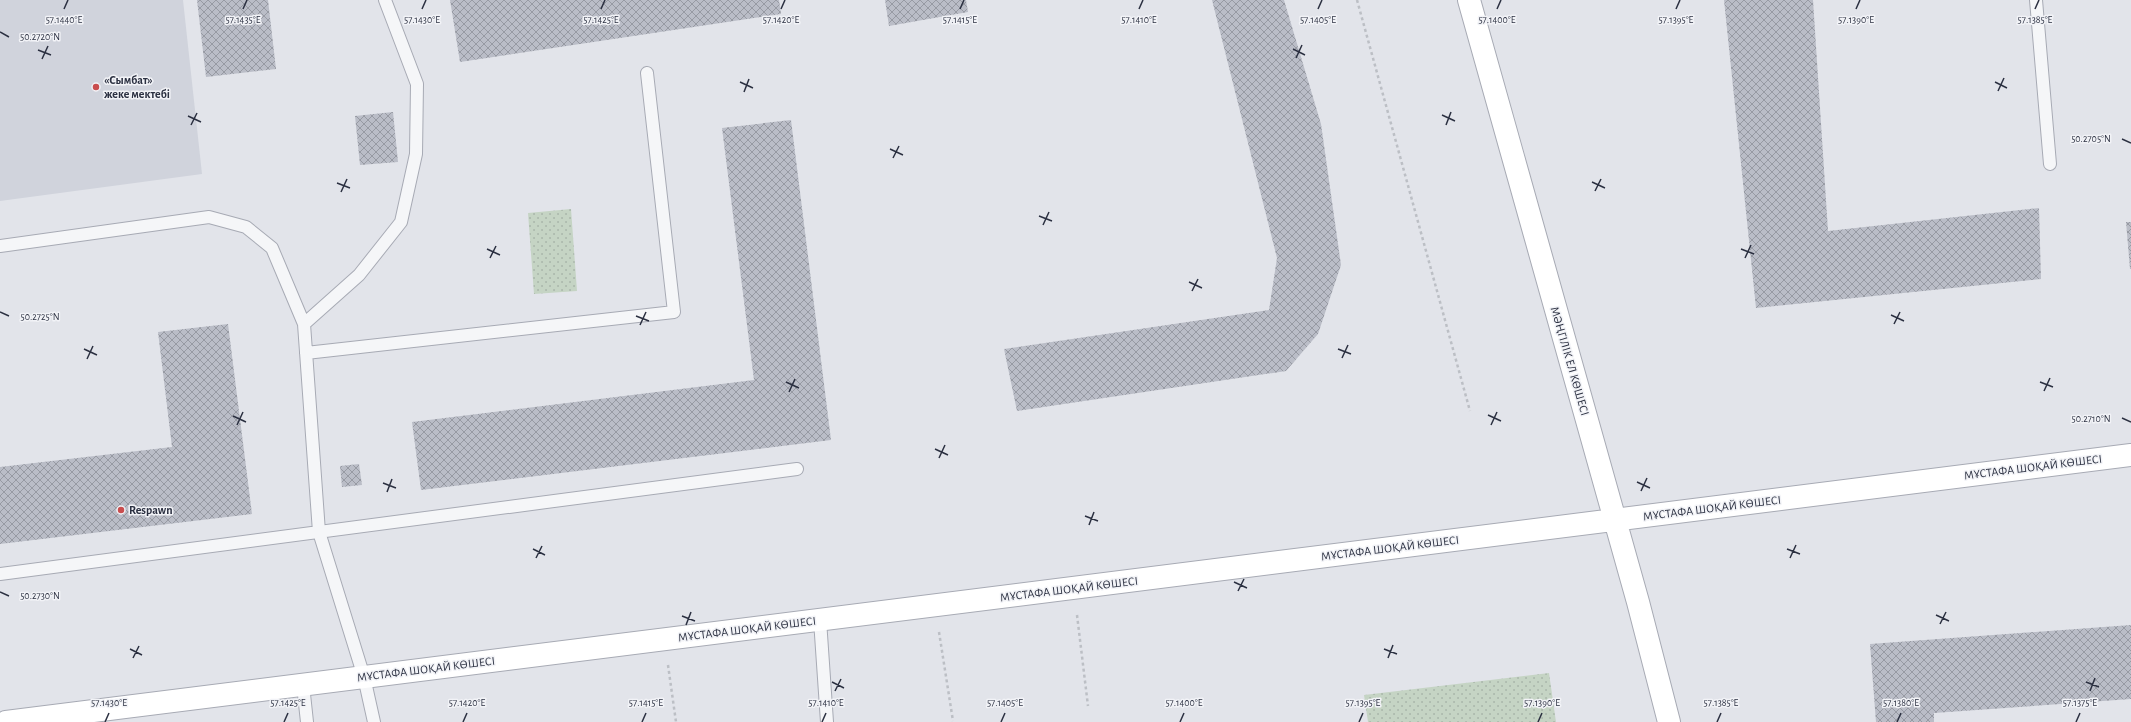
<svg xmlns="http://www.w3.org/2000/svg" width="2131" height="722" viewBox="0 0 2131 722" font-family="'Alegreya Sans',sans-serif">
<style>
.built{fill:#d0d3dc}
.grass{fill:url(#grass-dots)}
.building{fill:url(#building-cross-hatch)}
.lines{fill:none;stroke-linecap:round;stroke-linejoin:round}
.lane-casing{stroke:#a7aab4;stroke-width:14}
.secondary-casing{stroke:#a7aab4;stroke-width:24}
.path{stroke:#bcbfc5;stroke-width:2.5;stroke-dasharray:3 3;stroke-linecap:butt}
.lane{stroke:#f5f6f8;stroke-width:12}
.secondary{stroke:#fff;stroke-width:22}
.ticks{fill:none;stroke:#2b3041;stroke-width:1.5}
.poi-dot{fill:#c94d4e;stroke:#f2f3f7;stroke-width:1.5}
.labels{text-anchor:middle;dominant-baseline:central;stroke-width:3;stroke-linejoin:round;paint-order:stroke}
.poi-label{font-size:12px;font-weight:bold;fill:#2b3041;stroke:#f2f3f7;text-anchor:start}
.street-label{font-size:12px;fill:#2b3041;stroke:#f2f3f7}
.ticks-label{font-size:10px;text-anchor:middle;fill:#2b3041;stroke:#f2f3f7;stroke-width:3;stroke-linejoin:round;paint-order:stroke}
</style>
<defs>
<pattern id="grass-dots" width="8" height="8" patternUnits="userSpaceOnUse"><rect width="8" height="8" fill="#c5d4c4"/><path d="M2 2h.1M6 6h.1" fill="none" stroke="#a9b6aa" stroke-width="1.8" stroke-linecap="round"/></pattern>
<pattern id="building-cross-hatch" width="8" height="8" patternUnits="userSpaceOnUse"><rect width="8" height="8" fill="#babdc7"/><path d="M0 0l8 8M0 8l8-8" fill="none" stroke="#979aa3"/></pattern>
</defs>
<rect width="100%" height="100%" fill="#e2e4ea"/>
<path class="built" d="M0,0H183L202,174L0,201Z"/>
<path class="grass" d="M571,209L577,291L534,294L528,213Z
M1549,673L1556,722H1368L1364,695Z"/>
<path class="building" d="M197,0H268L276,69L206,77Z
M450,0H779L781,14L460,62Z
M885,0H966L968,12L889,26Z
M1212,0H1284L1321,124L1341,265L1318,334L1286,371L1017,411L1004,349L1269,310L1277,258Z
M1724,0H1813L1828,231L2039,208L2041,279L1756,308Z
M393,112L398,162L360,165L355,116Z
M791,120L831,440L421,490L412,422L754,380L722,128Z
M2126,222H2131V269H2130Z
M228,324L252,514L0,544V467L172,447L158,332Z
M359,464L362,485L342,487L340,466Z
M2131,625V699L1934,713V722H1876L1870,644Z"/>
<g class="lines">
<defs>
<path id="lane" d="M2036,0L2050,164
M0,246L209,217L246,227L272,248L304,324L319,532L364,677L374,722
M304,324L359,275L401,222L416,154L417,84L385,0
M306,353L674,312L647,73
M0,574L797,469
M820,620L827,722
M303,685L307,722"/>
<path id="secondary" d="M1469,0L1638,602L1669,722
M6,722L2131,455"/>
</defs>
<use href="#lane" class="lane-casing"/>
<use href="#secondary" class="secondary-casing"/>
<path class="path" d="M1357,0L1470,411
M1077,615L1088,706
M939,632L953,721
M668,665L676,722"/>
<use href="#lane" class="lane"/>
<use href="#secondary" class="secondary"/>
</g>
<path class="ticks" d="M64,9L68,0M243,9L247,0M422,9L426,0M601,9L605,0M781,9L785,0M960,9L964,0M1139,9L1143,0M1318,9L1322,0M1497,9L1501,0M1676,9L1680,0M1856,9L1860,0M2035,9L2039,0M0,32L9,37M1293,49L1305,55M38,50L51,55M1296,58L1302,45M42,59L48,46M740,82L753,88M1995,82L2007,88M1998,91L2004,78M744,92L749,79M1442,115L1455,121M188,116L201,122M191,125L197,113M1446,125L1451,112M2122,139L2131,143M890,149L903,155M893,158L899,146M1592,182L1605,188M337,183L350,188M1595,191L1601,179M341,192L347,179M1039,216L1052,221M1043,225L1049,212M487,249L500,255M1741,249L1754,254M490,258L496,246M1745,258L1751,245M1189,282L1202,288M1192,291L1198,279M0,312L9,316M1891,315L1904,321M636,316L649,321M1894,324L1900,312M640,325L646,312M84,349L97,355M1338,349L1351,354M1342,358L1348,345M87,359L93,346M786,382L799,388M2040,382L2053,387M2044,391L2050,378M789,392L795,379M1488,415L1501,421M233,416L246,422M2122,418L2131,422M237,425L243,412M1491,425L1497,412M935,449L948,455M939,458L945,445M1637,482L1650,488M383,483L396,488M1641,491L1647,478M387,492L392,479M1085,516L1098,521M1089,525L1094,512M533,549L545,555M1787,549L1800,554M536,558L542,546M1790,558L1796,545M1234,582L1247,588M1238,591L1244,579M0,592L9,596M1936,615L1949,621M682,616L695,621M1940,624L1946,612M686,625L691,612M130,649L142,655M1384,649L1397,654M133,658L139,646M1388,658L1393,645M832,682L844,688M2086,682L2099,687M835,691L841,679M2090,691L2095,678M105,722L109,713M284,722L288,713M463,722L467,713M642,722L646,713M822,722L826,713M1001,722L1005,713M1180,722L1184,713M1359,722L1363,713M1538,722L1542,713M1717,722L1721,713M1897,722L1901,713M2076,722L2080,713"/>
<g class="poi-dot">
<circle cx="96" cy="87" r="4"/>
<circle cx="121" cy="510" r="4"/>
</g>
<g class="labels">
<g class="poi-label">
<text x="104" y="80">«Сымбат»<tspan x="104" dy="14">жеке мектебі</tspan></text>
<text x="129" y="510">Respawn</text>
</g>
<g class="street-label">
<text transform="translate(1570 361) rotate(74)">МӘҢГІЛІК ЕЛ КӨШЕСІ</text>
<text transform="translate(2033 467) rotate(-7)">МҰСТАФА ШОҚАЙ КӨШЕСІ</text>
<text transform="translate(1712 508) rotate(-7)">МҰСТАФА ШОҚАЙ КӨШЕСІ</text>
<text transform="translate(1390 548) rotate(-7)">МҰСТАФА ШОҚАЙ КӨШЕСІ</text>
<text transform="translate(1069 589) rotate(-7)">МҰСТАФА ШОҚАЙ КӨШЕСІ</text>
<text transform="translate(747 629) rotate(-7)">МҰСТАФА ШОҚАЙ КӨШЕСІ</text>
<text transform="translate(426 669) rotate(-7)">МҰСТАФА ШОҚАЙ КӨШЕСІ</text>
</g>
</g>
<g class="ticks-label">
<text x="243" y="23">57.1435°E</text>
<text x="781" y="23">57.1420°E</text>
<text x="2035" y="23">57.1385°E</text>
<text x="64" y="23">57.1440°E</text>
<text x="422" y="23">57.1430°E</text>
<text x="601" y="23">57.1425°E</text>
<text x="960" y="23">57.1415°E</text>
<text x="1139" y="23">57.1410°E</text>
<text x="1318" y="23">57.1405°E</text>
<text x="1497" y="23">57.1400°E</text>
<text x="1676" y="23">57.1395°E</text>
<text x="1856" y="23">57.1390°E</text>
<text x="40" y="40">50.2720°N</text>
<text x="2091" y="142">50.2705°N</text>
<text x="40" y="320">50.2725°N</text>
<text x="2091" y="422">50.2710°N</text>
<text x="40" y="599">50.2730°N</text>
<text x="109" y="706">57.1430°E</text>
<text x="288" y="706">57.1425°E</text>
<text x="467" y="706">57.1420°E</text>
<text x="646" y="706">57.1415°E</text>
<text x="826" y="706">57.1410°E</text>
<text x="1005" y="706">57.1405°E</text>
<text x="1184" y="706">57.1400°E</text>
<text x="1363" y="706">57.1395°E</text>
<text x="1542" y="706">57.1390°E</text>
<text x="1721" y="706">57.1385°E</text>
<text x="1901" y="706">57.1380°E</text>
<text x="2080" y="706">57.1375°E</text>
</g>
</svg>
